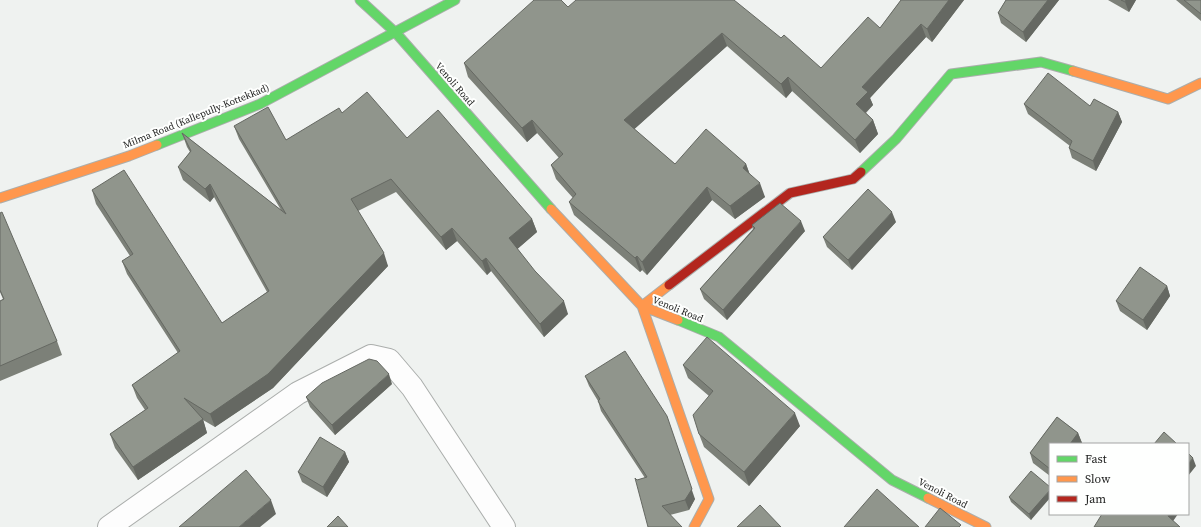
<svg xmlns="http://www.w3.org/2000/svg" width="1201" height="527" viewBox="0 0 1201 527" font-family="'Source Serif 4',serif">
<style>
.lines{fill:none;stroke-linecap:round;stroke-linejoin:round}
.street-casing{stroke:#abaeac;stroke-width:24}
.fast-casing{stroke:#abaeac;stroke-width:11}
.slow-casing{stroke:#abaeac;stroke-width:11}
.jam-casing{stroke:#abaeac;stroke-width:11}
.street{stroke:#fdfdfd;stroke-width:22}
.fast{stroke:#63d668;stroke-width:9}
.slow{stroke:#ff974d;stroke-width:9}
.jam{stroke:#b3261e;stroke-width:9}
.wall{fill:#7c8078}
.shaded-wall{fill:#656862}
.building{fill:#90958c;stroke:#656862}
.labels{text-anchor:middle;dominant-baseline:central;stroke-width:4;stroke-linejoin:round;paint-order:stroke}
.street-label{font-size:10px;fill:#1b1c1b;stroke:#fefffe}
</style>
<rect width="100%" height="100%" fill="#eff2f0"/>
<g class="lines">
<defs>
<path id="street" d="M109,527L298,393L371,356L389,360L412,387L504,527"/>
<path id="fast" d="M360,0L396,33L551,209
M157,145L260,104L455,0
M861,172L896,139L951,74L1041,62L1073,71
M678,320L719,337L892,480L928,498"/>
<path id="slow" d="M1073,71L1168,99L1201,83
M0,198L129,156L157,145
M551,209L642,306L678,320
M669,285L642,306L709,499L694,527
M928,498L986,527"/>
<path id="jam" d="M669,285L790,193L853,179L861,172"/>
</defs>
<use href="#street" class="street-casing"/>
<use href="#fast" class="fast-casing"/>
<use href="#slow" class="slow-casing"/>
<use href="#jam" class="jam-casing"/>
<use href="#street" class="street"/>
<use href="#fast" class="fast"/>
<use href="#slow" class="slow"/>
<use href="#jam" class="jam"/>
</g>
<path class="wall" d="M901,0H964L932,42L926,37L870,98L873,105L866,113L873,120L878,134L860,153L792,91L786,98L727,46L634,129L675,164H746L750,175L765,197L735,219L712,200L647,275L642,270L640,272L574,215L569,202L573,198L556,179L551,165L559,158L537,133L527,142L468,77L464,63L568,7L781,38L821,68L880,28Z
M1006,0H1059L1026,42L1001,23L998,13Z
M1108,0H1136L1129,12Z
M1176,0H1201V21Z
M1024,104L1090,106L1118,112L1122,122L1096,171L1072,158L1069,148L1070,146L1028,114Z
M342,113L407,138L532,219L537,232L517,249L568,314L544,337L491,271L487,275L457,241L446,250L396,192L358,211L388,266L273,388L215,427L203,420L207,433L138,480L115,448L110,434L145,410L137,398L132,385L178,353L127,274L122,261L130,256L96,204L92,190L222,323L267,292L214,197L210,202L183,180L178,167L190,152L187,147L182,133L281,210L239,139L234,126L286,140Z
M0,213L57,341L62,355L0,381V301L3,299L0,292Z
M896,222L852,270L827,247L823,237Z
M752,225L805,231L727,320L704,299L700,289L753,229Z
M1167,286L1170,296L1147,330L1120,311L1116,301Z
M683,365L800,426L749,486L704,447L699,434L709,396L688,378Z
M585,376L695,499L689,510L670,515L637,480L645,478L601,411L598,401L589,386Z
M392,384L335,435L310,407L306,397Z
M1057,417L1078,433L1082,443L1081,444H1050V476L1033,463L1030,453Z
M345,452L349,462L327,497L302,482L298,472Z
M1050,487L1031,520L1011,502L1009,497Z"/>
<path class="shaded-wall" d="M949,0H964L932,42L927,29Z
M1048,0H1059L1026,42L1023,32Z
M1126,0H1136L1129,12L1125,2Z
M921,24L926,37L870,98L873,105L861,117L856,104L862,87Z
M722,33L727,46L629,134L624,120Z
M788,77L792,91L786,98L781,84Z
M1118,112L1122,122L1096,171L1093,161Z
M532,120L537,133L527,142L522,128Z
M873,120L878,134L860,153L855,140Z
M746,164L751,178L743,168Z
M760,183L765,197L735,219L730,206Z
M210,184L214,197L210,202L205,189Z
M707,187L712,200L647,275L642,262Z
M892,212L896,222L852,270L848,260Z
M532,219L537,232L514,252L509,238Z
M801,221L805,231L727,320L723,310Z
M452,228L457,241L446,250L441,237Z
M384,253L388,266L273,388L215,427L210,414Z
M637,256L642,270L640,272L635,258Z
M486,258L491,271L487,275L482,261Z
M1167,286L1170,296L1147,330L1143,320Z
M564,301L568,314L544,337L540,324Z
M389,374L392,384L335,435L332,425Z
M795,413L800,426L749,486L744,472Z
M203,419L207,433L138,480L133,467Z
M670,426L695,499L689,510L685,500Z
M1078,433L1082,443L1081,444H1070Z
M345,452L349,462L327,497L323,487Z
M1193,458L1196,466L1188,476V464Z
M1050,490V498L1031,520L1029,514Z
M271,500L276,514L260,527H239Z
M1169,514H1178L1171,524L1168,516Z"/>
<path class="building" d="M534,0H561L568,7L576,0H734L781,38L784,35L821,68L868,17L880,28L901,0H949L927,29L921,24L862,87L868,92L856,104L873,120L855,140L788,77L781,84L722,33L624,120L675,164L706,129L746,164L743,168L760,183L730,206L707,187L642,262L637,256L635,258L569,202L576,194L551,165L563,154L532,120L522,128L464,63Z
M1006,0H1048L1023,32L998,13Z
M1121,0H1126L1125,2Z
M1184,0H1201V14Z
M1048,73L1090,106L1094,99L1118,112L1093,161L1069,148L1072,141L1024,104Z
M367,92L407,138L438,110L532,219L509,238L535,271L564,301L540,324L486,258L482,261L452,228L441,237L391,179L351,199L384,253L268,374L210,414L184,398L203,419L133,467L110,434L148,408L132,385L180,351L122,261L133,254L92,190L124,170L222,323L269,291L210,184L205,189L178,167L191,151L182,133L286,214L234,126L268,107L286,140L339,108L342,113Z
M868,189L892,212L848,260L823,237Z
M780,203L801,221L723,310L700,289L755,228L752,225Z
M2,212L57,341L0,366V301L4,299L0,290V213Z
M1140,267L1167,286L1143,320L1116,301Z
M707,337L795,413L744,472L699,434L693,415L713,391L683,365Z
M625,351L667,416L692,489L685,500L662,506L682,527H648L635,478L637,480L647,477L598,401L600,399L585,376Z
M369,359L377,361L389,374L332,425L306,397L322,383Z
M1057,417L1078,433L1070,444H1050V469L1030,453Z
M1164,432L1177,444H1154Z
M320,437L345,452L323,487L298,472Z
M1188,453L1193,458L1188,464Z
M246,470L271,500L239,527H179Z
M1031,471L1050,487V490L1029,514L1009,497Z
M877,489L919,527H844Z
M760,505L781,527H737Z
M940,508L961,525L959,527H925Z
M1102,514H1169L1168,516L1180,527H1094Z
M338,516L348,527H327Z"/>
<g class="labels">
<g class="street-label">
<text transform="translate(455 84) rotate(49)">Venoli Road</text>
<text transform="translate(196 116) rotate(-22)">Milma Road (Kallepully-Kottekkad)</text>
<text transform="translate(678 309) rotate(22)">Venoli Road</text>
<text transform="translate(943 493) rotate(27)">Venoli Road</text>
</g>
</g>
<rect x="1049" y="443" width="140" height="72" fill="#fefffe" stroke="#a3a4a3"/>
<rect x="1057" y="456" width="20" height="6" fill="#63d668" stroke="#a3a4a3"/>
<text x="1085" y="463" font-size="12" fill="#1b1c1b">Fast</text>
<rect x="1057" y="476" width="20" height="6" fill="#ff974d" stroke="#a3a4a3"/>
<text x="1085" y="483" font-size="12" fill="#1b1c1b">Slow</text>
<rect x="1057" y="496" width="20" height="6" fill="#b3261e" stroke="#a3a4a3"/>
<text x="1085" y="503" font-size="12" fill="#1b1c1b">Jam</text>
</svg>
